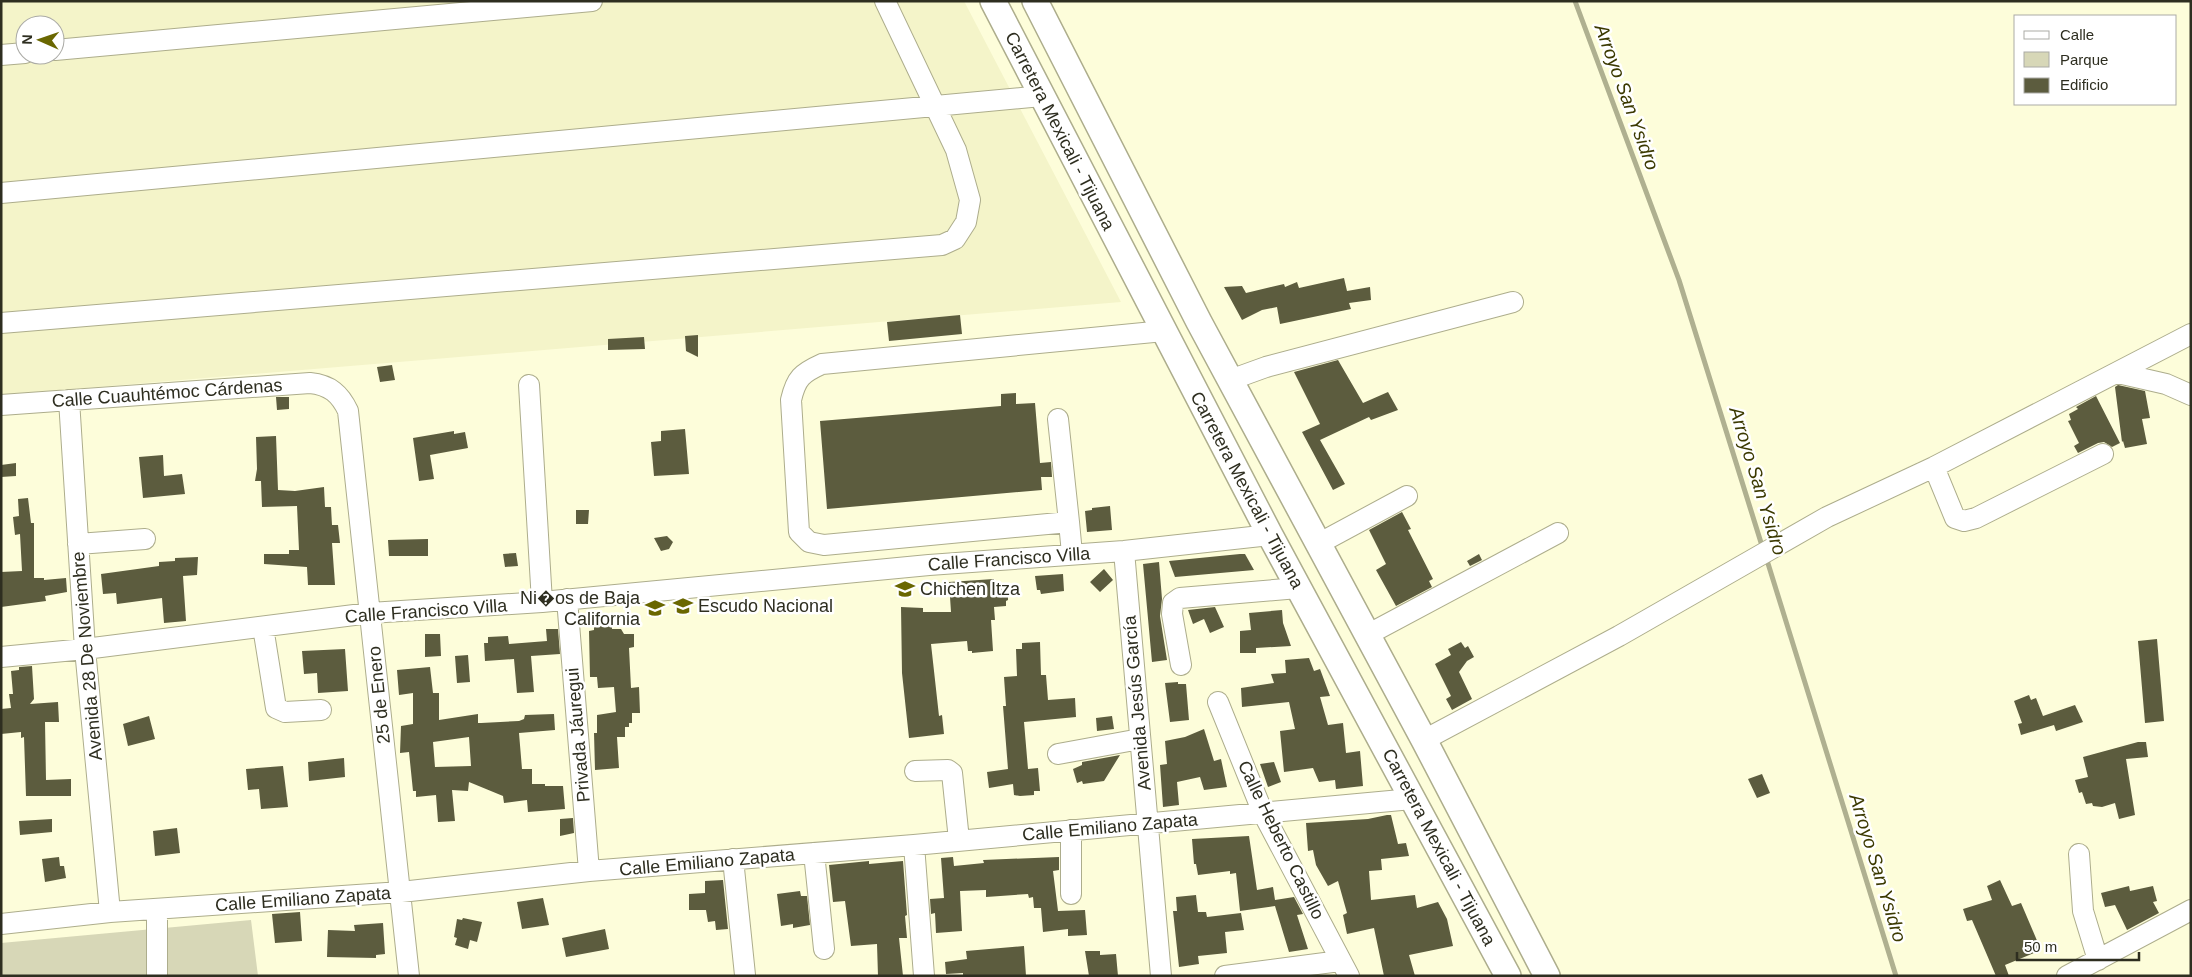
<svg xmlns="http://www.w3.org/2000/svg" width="2192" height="977" viewBox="0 0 2192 977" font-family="Arial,sans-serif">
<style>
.built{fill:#f4f4c9;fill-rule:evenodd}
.green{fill:#d7d7b7}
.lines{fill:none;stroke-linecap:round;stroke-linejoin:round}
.stream{stroke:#afb090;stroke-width:5}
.building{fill:#5c5c3e;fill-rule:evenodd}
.minor-casing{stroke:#adad8c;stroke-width:22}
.major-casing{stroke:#adad8c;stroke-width:28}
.minor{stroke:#fff;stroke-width:20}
.major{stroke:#fff;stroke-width:25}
.labels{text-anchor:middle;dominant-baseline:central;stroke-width:5;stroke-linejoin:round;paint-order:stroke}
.street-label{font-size:18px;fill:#2e2e20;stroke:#fff}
.poi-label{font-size:18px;fill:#2e2e20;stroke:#fff;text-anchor:start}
.water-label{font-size:19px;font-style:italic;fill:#3b3900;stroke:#fff}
</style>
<rect width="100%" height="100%" fill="#fdfdda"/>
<path class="built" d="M1,1H964L1121,302L1,395ZM25,25H55V55H25Z"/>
<path class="green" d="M251,920L258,976H1V943Z"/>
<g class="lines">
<path class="stream" d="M1575,1L1679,280L1763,549
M1766,557L1896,976"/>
</g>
<path class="building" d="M1344,278L1347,291L1370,287L1371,300L1349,303L1351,309L1280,324L1277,307L1262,310L1242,320L1224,287L1242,286L1246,293L1284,284L1285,287L1297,282L1299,288Z
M960,315L962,334L889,341L887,322Z
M698,335V357L686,351L685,336Z
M644,337L645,349L608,350V339Z
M1338,360L1363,403L1388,392L1398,410L1371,420L1369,417L1320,440L1345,484L1333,490L1302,432L1320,424L1294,372Z
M392,365L395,380L380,382L377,367Z
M2118,385L2145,391L2150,418L2142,419L2147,444L2125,448L2123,441L2122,442L2115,387Z
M1016,393V404L1035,403L1040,463L1051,462L1052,477H1041L1042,490L827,509L820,421L1001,406V394Z
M2096,396L2120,443L2112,447L2104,442L2098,443L2078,453L2074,446L2079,443L2068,421L2071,420L2069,414L2078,409L2076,407Z
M276,397H289V409L277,410Z
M685,429L689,474L654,476L651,442L661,441V431Z
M454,431V434L465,432L468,448L430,455L434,479L419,481L413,438Z
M276,436L278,490L295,491L324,487L325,507H331L332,525H338L340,543H332L335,585H308L307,567L264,564V554H289V550H299L297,506L262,507L261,481H255L257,469L256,437Z
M163,455L164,476L182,474L185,494L143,498L139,457Z
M16,463V476L1,477V465Z
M28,498L31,523H34V578H44V580L66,578L67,592L45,596L46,601L1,607V572L22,571L20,534L15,535L13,517L19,516L18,499Z
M1110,506L1112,530L1087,532L1085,511L1092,510V508Z
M576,510H589L588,524H576Z
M1402,512L1411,529L1408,530L1433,579L1429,581L1432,587L1396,606L1376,570L1386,564L1369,530Z
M667,536L673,542L669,549L661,551L654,538Z
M428,539V556H389L388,540Z
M516,553L518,566L505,567L503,554Z
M1240,554H1245L1254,570L1175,577L1169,561Z
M1479,554L1482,560L1470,566L1467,561Z
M198,557L197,575L183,576L186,621L164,623L162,598L117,604L116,593L103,594L101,574L159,566V562L175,561V558Z
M1159,562L1162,599L1160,616L1167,660L1152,662L1143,564Z
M1104,569L1113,580L1100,592L1090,582Z
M1063,574L1064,591L1041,594L1040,590H1037L1035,576Z
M994,579V587H1008V600L1006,601V606L994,607L995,620H991L993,651L972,653V651H968L967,641L931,644L939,716L942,715L944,734L909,738L902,673L901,607L923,608V612H951L949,582Z
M1215,607L1224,627L1210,633L1204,619L1193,624L1188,610Z
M1282,610L1283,623L1291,646L1256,648V653H1240V631L1251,630L1249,613Z
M594,626H612V629H621L624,634H634V647L629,648L631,688L639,687L640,713H632V723H629V727H625V737H617L619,768L595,770L594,733H597V715L616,712L614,687L598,688L597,677H590L589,631L594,630Z
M546,629H558L560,654L531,656L534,692L517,693L514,659L485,661L484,643H488V637L508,636L509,644L547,641Z
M425,634H440L441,656L425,657Z
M2157,639L2164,721L2145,723L2138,641Z
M1040,642L1041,675H1046L1048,700L1075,698L1076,717L1024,722L1028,769L1038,768L1040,791H1034V795L1020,796L1014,795L1013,784L989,788L987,772L1008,769L1003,706H1006L1004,677L1017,676L1016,649H1022V643Z
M1461,642L1465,648L1468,646L1474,657L1467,661L1459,672L1472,699L1452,710L1446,699L1451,696L1435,664L1451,655L1448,649Z
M345,649L348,691L318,693L317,673L304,674L302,651Z
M468,655L470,682L457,683L455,656Z
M1309,658L1314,671L1320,669L1330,696L1320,697L1328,725L1343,723L1346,753L1360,751L1363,786L1336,789L1335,780L1319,782L1313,768L1284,772L1280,731L1295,729L1289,702L1242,707L1241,688L1274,683L1271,674L1286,673L1285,660Z
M32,666L34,699L30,704L58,702L59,722H45L46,780L71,779V796H26L24,737L21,738V732L1,734V709L11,708L9,694H13L11,671L19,670V667Z
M430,667L433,693H439V720L478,714V723H481L519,721L524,719L525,715L554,714L555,730L519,733L522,769H532V784H545V786H563L565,809L528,812L527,800L504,803L503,796L469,782L468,791L452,790L455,821L438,822L436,795L416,797V791H413L409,752L400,753L401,726L413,724V693L399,695L397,670ZM469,737L471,766L435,767L433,742Z
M1178,682V684H1186L1189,720L1170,722L1165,683Z
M2029,695L2031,700L2036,698L2043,716L2075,705L2083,722L2056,731L2054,725L2021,735L2018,724L2022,723L2014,701Z
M149,716L155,739L128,746L123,724Z
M1112,716L1114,729L1097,731L1096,718Z
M1204,729L1214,761L1221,759L1227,787L1204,790L1200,777L1177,782L1179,805L1163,807L1160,765L1167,764L1165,741L1185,737Z
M2138,742H2146L2148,757L2126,759L2135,815L2119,819L2115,803L2102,807L2093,806L2092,803L2086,804L2082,792L2079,793L2075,780L2088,777L2083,757Z
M1120,755L1104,781L1083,784L1082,781L1077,783L1073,769L1082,765V762Z
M344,758L345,777L309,781L308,762Z
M1274,762L1281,782L1268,787L1260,764Z
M283,766L288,807L261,809L259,789L248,790L246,769Z
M1762,774L1770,793L1757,798L1748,779Z
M1387,815H1391L1398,844L1406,843L1409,856L1381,859L1382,870L1369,871L1371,900L1415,895L1417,908L1438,902L1447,919L1453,946L1409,955L1415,976H1384L1374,928L1347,934L1343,915L1347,913L1338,881L1328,886L1316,865L1313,850L1308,851L1306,823L1368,819Z
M573,818L574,833L560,836V819Z
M52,819V832L20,835L19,821Z
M177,828L180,853L155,856L153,831Z
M1249,836L1257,890L1273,887L1275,900L1294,897L1303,914L1297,915L1308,949L1289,952L1275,906L1240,911L1236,873L1230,874V871L1198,875L1196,864H1194L1192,839Z
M59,857L60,866H64L66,878L45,882L42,859Z
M953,857L954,866L984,863L983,860L1059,857V870L1053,871L1058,911L1085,910L1087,935L1068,936V929L1043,932L1041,908H1034L1033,897L1029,898L1028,894L986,897V890L960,891L962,931L936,933L935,913L931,914L930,899L944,898L941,858Z
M869,861V864L903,861L907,915L905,916L907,938H899L903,976H878L877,944L851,946L845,901L833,902L829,865Z
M723,880L728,929L716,930L715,921L708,922L706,910H689V894L705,893V881Z
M2000,880L2012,906L2021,903L2041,950L2005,965L2009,976H1996L1972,920L1967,921L1963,909L1992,900L1987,886Z
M2129,886L2130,891L2153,886L2157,901L2153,902L2159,913L2127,930L2115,905L2105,907L2101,893Z
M800,891L801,896H807L810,925L793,928V924L781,926L777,894Z
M1196,895L1198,912H1206L1207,917L1241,913L1244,930L1225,932L1227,953L1198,956L1199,964L1179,967L1173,911H1177L1176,897Z
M543,898L549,925L522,929L517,902Z
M300,912L302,941L275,943L272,914Z
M463,918L482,922L477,942L470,940L468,949L455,945L457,938L454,937L457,919L462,920Z
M383,923L385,954L376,955V958L327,957L328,930L355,931L354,925Z
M605,929L609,949L566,957L562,938Z
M1024,946L1026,976H963V973L946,974L945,962L967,959L966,951Z
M1085,951H1100V955L1116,954L1118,976H1089Z"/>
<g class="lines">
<defs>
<path id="minor" d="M55,50L592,1
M1,55L25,53
M1,193L1042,96
M1,323L942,245L955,239L966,222L970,200L956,150L885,1
M2118,373L2166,384L2191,395
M1230,380L1266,367L1513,302
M529,385L542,602
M69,400L85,649L110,912
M1,405L310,383C330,385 340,394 348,411L409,976
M1058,419L1069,522
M1934,467L1955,518L1964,521L1976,518L2103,454
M78,544L145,539
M1318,544L1407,496
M1124,551L1161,976
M1072,554L1069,522L824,545L809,542L799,532L791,400C796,378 802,373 822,364L1164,331
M567,599L589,871
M263,627L276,708L285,712L321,710
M1367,635L1558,533
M1,657L85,649L370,613L542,602L929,565L1124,551L1270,535
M1181,665L1172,614L1173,603L1180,598L1298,588
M1218,702L1263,813L1349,976
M1424,740L1619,636L1827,517L1934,467L2191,334
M1058,754L1140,739
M915,771L948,770L952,773L959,840
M1071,830V894
M914,845L924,976
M814,853L824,949
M2079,854L2083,911L2098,960
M733,859L745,975
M157,909V976
M1,924L110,912L401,892L589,871L914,845L1412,799
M1225,976L1340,961
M2067,976L2191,910"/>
<path id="major" d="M993,1L1270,535L1508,976
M1035,1L1199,322L1424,740L1547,976"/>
</defs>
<use href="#minor" class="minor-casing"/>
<use href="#major" class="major-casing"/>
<use href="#minor" class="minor"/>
<use href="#major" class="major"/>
</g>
<defs>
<symbol id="school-bare" viewBox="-9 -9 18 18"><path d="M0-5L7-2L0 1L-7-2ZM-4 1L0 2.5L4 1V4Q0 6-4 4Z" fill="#6a6700" stroke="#fff" stroke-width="2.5" paint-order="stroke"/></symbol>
</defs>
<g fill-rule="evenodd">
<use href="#school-bare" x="891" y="575" width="28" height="28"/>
<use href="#school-bare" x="669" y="592" width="28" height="28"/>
<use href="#school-bare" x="641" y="594" width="28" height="28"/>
</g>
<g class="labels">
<g class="street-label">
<text transform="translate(1060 131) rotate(63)">Carretera Mexicali - Tijuana</text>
<text transform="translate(167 393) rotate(-4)">Calle Cuauhtémoc Cárdenas</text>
<text transform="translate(1247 490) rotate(62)">Carretera Mexicali - Tijuana</text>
<text transform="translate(1009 559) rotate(-4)">Calle Francisco Villa</text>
<text transform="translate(426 611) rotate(-4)">Calle Francisco Villa</text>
<text transform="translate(87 656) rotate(-95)">Avenida 28 De Noviembre</text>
<text transform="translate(379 695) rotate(-96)">25 de Enero</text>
<text transform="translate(1137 703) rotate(-95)">Avenida Jesús García</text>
<text transform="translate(578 735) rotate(-95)">Privada Jáuregui</text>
<text transform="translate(1110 827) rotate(-5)">Calle Emiliano Zapata</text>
<text transform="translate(1281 840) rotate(64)">Calle Heberto Castillo</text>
<text transform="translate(1439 847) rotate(62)">Carretera Mexicali - Tijuana</text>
<text transform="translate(707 862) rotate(-5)">Calle Emiliano Zapata</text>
<text transform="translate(303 899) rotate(-4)">Calle Emiliano Zapata</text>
</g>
<g class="poi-label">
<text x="920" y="589">Chichen Itza</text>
<text x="640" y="598" text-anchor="end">Ni�os de Baja<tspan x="640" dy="21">California</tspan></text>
<text x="698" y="606">Escudo Nacional</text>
</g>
<g class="water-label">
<text transform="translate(1627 97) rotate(70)">Arroyo San Ysidro</text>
<text transform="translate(1758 481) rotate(73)">Arroyo San Ysidro</text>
<text transform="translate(1878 868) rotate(73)">Arroyo San Ysidro</text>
</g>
</g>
<rect width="2192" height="977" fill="none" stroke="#2e2e20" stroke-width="5"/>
<rect x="2014" y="15" width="162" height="90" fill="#ffffff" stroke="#ababa6"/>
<rect x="2024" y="31" width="25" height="8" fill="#ffffff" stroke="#ababa6"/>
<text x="2060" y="40" font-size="15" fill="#2e2e20">Calle</text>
<rect x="2024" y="52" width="25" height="15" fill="#d7d7b7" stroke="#ababa6"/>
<text x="2060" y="65" font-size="15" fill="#2e2e20">Parque</text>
<rect x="2024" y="78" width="25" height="15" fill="#5c5c3e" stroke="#ababa6"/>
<text x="2060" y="90" font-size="15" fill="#2e2e20">Edificio</text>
<g transform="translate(40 40) rotate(272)"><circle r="24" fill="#ffffff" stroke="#ababa6"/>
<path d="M0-4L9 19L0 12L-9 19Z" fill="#6a6700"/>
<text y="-8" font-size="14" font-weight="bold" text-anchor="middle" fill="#2e2e20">N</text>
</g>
<path d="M2017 952v8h122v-8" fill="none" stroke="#2e2e20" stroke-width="2.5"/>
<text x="2024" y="952" font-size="15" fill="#2e2e20" stroke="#ffffff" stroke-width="4" paint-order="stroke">50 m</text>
</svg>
